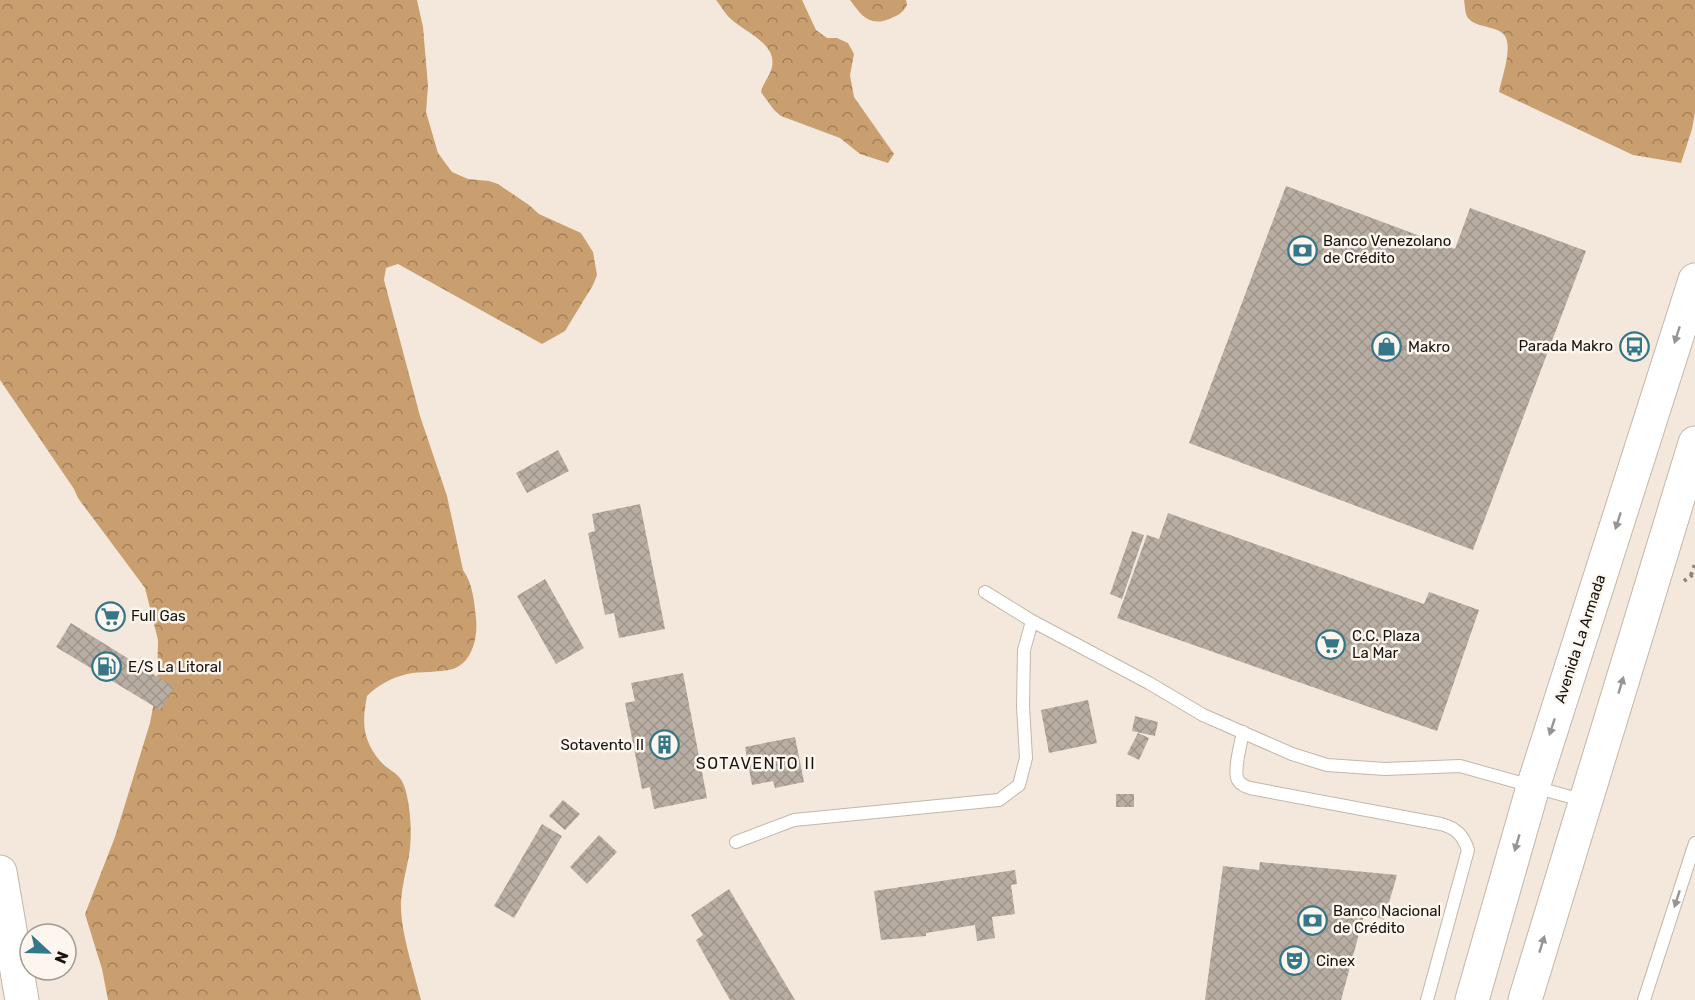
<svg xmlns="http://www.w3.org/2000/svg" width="1695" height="1000" viewBox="0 0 1695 1000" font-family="Rubik,sans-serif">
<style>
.forest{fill:url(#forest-crowns)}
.building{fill:url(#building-cross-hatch)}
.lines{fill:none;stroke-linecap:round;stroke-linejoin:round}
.lane-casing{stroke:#c2b7ab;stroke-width:14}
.secondary-casing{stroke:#c2b7ab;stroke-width:35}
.highway-casing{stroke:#c2b7ab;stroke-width:35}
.path{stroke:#8d857d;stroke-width:4;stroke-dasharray:3 4.5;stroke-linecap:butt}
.lane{stroke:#fff;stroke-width:12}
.secondary{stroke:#fff;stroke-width:33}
.highway{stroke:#fff;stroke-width:33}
.oneway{fill:#979593}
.labels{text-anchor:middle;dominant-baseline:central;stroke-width:5;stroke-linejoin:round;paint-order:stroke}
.poi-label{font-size:15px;fill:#17130f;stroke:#fdf6ef;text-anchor:start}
.street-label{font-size:15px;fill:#17130f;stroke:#fdf6ef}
.neighbourhood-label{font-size:16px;letter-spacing:1.5px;fill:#17130f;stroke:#fdf6ef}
</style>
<defs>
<pattern id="forest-crowns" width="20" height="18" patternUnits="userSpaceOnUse" patternTransform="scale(1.5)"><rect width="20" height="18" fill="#ca9f70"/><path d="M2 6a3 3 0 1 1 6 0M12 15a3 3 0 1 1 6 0" fill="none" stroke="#a3805a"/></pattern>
<pattern id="building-cross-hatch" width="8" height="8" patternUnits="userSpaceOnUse" patternTransform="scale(1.5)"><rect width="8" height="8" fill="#b8ada2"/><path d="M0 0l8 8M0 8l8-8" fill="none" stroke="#9d948a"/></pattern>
</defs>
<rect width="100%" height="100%" fill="#f4e8dc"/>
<path class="forest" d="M0,0H417L423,27L428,86L426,112L438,153L452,172L468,179L489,181L498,184L529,205L539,214L581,233L593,252L597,275L593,285L565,331L542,344L398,264L386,268L384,280L420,416L447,496L463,570C473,584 474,601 476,618C478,636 473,662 453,669C438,673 421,671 407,674C391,678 378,685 367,696C362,722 362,739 380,761C393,775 402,771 407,796C411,815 412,836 409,856C406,871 402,886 401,901C400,932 414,970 421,1000H108L102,969L85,914L115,837L150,723L157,686L158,640L145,588L78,498L74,489L0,380Z
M716,0H802L816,30L827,38H837L848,43L854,54L850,75L854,97L894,154L888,163L860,154L840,138L781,116L774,110L761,92C763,83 770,76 772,67C777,43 744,32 731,19C725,14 721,6 716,0Z
M850,0H906L907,5C902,14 898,15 889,19C869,27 861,15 850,0Z
M1464,0H1695V113L1692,129L1681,163L1633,155L1499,92C1502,77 1510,56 1507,41C1504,24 1477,30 1468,18C1465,14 1465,6 1464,0Z"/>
<path class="building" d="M1286,186L1455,249L1470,208L1586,251L1473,550L1189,443Z
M558,450L569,471L527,493L516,473Z
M640,504L665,629L619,638L614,613L605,615L588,533L595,531L592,514Z
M1168,513L1424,604L1429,592L1479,610L1437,731L1117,618L1147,535L1159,539Z
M1132,531L1144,535L1122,599L1110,594Z
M545,579L584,648L556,664L517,596Z
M71,623L174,687L160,710L56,647Z
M683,673L707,798L654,809L650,787L642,789L625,703L635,701L631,683Z
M1088,700L1097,743L1049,753L1041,710Z
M1135,716L1158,722L1155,736L1132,731Z
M1138,733L1149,738L1139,760L1127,754Z
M795,737L804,782L775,788L773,781L752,785L745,747Z
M1116,794H1134V807H1116Z
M563,800L580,814L565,830L549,816Z
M542,824L562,836L514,918L494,906Z
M599,835L617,852L587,884L570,867Z
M1260,862L1397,875L1384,920L1365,912L1341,1000H1205L1223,866L1259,870Z
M1015,870L1017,884L1011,885L1015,914L992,917L995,938L977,941L975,925L926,933V936L881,940L874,891Z
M729,889L795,1000H730L696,940L703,935L691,915Z"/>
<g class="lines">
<defs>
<path id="lane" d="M985,592L1032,621L1149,683L1203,715L1292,754L1327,765L1385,769L1460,766L1585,801
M1243,732C1241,743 1233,771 1238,780C1240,784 1246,787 1250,788L1441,824C1456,828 1463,835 1468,850L1427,1000
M736,842L794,820L999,800L1019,785L1026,758L1023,706L1024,650L1032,621
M1644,1000L1695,843"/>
<path id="secondary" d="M1472,1000L1533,787L1695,280
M1525,1000L1695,443"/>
<path id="highway" d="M0,872L22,1000"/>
</defs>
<use href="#lane" class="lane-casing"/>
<use href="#secondary" class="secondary-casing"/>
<use href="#highway" class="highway-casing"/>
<path class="path" d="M1691,575L1695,564
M1684,581L1695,573"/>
<use href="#lane" class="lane"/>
<use href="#secondary" class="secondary"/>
<use href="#highway" class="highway"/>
</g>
<defs><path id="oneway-solid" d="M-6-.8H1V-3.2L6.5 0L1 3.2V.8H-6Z" transform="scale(1.5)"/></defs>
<g class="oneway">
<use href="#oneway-solid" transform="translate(1677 335) rotate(108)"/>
<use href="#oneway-solid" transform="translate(1618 521) rotate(108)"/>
<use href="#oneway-solid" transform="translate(1621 685) rotate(-73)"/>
<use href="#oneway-solid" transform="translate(1552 727) rotate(108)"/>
<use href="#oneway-solid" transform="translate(1517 843) rotate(106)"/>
<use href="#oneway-solid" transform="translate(1677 899) rotate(108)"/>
<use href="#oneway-solid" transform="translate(1542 944) rotate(-73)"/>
</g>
<defs>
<symbol id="bank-ring" viewBox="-11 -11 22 22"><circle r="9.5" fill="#fdf6ef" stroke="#357789" stroke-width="1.5"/><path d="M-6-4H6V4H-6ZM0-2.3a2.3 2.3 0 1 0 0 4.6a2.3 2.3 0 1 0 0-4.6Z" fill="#357789"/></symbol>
<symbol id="bus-ring" viewBox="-11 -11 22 22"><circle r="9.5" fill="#fdf6ef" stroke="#357789" stroke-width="1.5"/><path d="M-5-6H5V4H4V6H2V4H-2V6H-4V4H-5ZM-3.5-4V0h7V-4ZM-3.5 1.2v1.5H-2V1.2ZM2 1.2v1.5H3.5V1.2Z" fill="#357789"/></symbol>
<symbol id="shop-ring" viewBox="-11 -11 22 22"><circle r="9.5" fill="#fdf6ef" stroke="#357789" stroke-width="1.5"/><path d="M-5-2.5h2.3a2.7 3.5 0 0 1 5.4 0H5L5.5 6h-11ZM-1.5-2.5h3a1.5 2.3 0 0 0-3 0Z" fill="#357789"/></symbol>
<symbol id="supermarket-ring" viewBox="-11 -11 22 22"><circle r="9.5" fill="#fdf6ef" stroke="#357789" stroke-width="1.5"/><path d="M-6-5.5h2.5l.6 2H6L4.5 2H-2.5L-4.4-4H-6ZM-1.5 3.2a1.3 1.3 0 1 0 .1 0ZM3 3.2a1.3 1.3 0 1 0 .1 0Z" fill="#357789"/></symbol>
<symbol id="fuel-ring" viewBox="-11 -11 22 22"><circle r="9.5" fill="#fdf6ef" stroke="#357789" stroke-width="1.5"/><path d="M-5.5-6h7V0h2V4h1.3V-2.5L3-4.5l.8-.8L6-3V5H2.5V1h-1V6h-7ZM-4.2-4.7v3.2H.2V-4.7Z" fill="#357789"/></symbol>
<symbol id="building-ring" viewBox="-11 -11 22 22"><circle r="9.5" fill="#fdf6ef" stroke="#357789" stroke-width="1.5"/><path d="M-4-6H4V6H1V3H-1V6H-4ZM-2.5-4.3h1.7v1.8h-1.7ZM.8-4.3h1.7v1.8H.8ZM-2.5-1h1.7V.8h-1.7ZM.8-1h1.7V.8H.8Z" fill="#357789"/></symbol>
<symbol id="theatre-ring" viewBox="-11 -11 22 22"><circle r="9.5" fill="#fdf6ef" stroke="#357789" stroke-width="1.5"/><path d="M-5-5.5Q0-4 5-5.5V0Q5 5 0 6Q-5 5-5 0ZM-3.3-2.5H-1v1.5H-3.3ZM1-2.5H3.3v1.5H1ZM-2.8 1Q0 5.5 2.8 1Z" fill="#357789"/></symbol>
</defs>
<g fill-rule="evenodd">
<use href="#bank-ring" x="1286" y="234" width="33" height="33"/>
<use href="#bus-ring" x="1618" y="330" width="33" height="33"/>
<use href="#shop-ring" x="1370" y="330" width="33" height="33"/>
<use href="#supermarket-ring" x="94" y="600" width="33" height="33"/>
<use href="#supermarket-ring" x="1314" y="628" width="33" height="33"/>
<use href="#fuel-ring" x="90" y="650" width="33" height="33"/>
<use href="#building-ring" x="648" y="728" width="33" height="33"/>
<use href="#bank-ring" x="1296" y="904" width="33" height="33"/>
<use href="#theatre-ring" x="1278" y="944" width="33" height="33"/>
</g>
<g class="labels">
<g class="poi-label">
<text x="1323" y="241">Banco Venezolano<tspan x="1323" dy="17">de Crédito</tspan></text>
<text x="1613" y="346" text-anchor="end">Parada Makro</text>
<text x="1408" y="347">Makro</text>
<text x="131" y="616">Full Gas</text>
<text x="1352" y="636">C.C. Plaza<tspan x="1352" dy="17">La Mar</tspan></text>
<text x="128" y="667">E/S La Litoral</text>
<text x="644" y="745" text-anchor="end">Sotavento II</text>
<text x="1333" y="911">Banco Nacional<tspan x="1333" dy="17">de Crédito</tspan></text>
<text x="1316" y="961">Cinex</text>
</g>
<g class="street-label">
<text transform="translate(1580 639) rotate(-72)">Avenida La Armada</text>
</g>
<g class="neighbourhood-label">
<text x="756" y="763">SOTAVENTO II</text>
</g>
</g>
<g transform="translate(48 952) rotate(112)"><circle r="28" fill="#fdf6ef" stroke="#a19b95" stroke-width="1.5"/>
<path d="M0-4.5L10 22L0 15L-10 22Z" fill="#357789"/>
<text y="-9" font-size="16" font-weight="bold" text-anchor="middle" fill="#17130f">N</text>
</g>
</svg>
